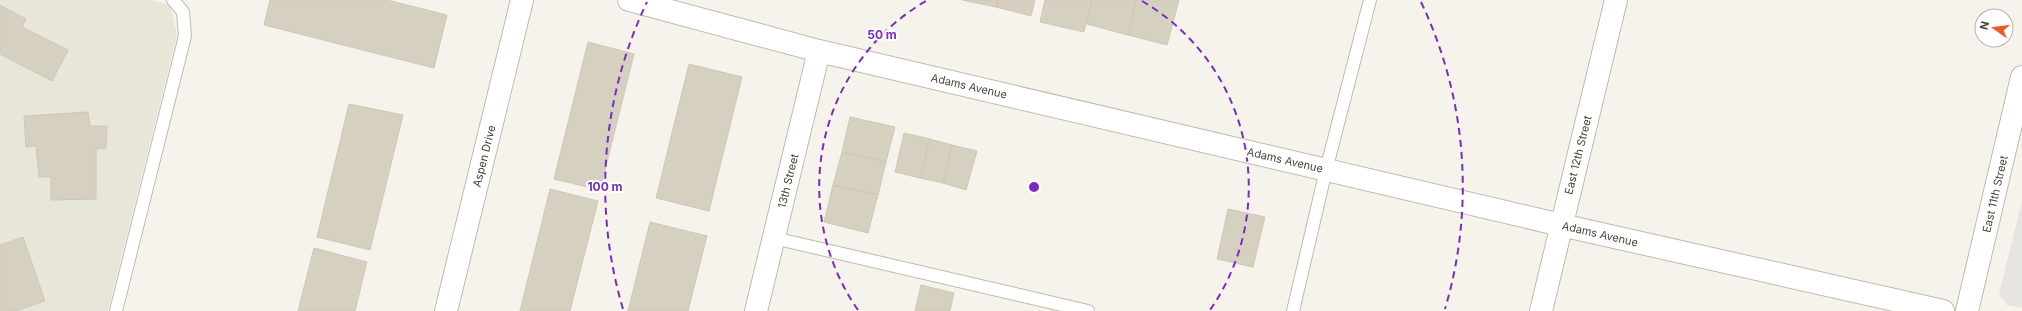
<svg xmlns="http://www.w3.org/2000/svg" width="2022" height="311" viewBox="0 0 2022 311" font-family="Inter,sans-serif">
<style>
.residential{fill:#e8e5d9}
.parking{fill:#e7e5e2}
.building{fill:#d6d0c1;stroke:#d0c8b4}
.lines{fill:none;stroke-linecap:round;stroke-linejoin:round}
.lane-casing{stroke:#c0bbae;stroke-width:14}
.street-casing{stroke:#c0bbae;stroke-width:24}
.lane{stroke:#fff;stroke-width:12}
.street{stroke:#fff;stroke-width:22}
.ring{fill:none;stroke:#7b2cbf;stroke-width:2;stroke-dasharray:7 5}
.labels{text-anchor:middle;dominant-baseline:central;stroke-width:4;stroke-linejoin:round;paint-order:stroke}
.street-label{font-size:11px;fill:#494439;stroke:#fff}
.centre{fill:#7b2cbf;stroke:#fff;stroke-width:2}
.ring-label{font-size:12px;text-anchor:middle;font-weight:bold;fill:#7b2cbf;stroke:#fff;stroke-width:4;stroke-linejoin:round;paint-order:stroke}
</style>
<rect width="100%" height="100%" fill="#f5f3eb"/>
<path class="residential" d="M0,0H150L170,5L177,35L108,311H0Z"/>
<path class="parking" d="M2022,201V308L2007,305L1999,294Z"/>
<path class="building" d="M270,0H387L447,15L434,68L264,25Z
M962,0H998L996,7Z
M998,0H1035L1031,16L996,7Z
M1045,0H1092L1084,32L1040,22Z
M1092,0H1136L1128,35L1087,24Z
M1136,0H1179L1167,45L1128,35Z
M0,5L26,19L22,27L68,50L52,81L0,54Z
M588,42L634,54L600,190L554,179Z
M689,64L742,77L709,211L656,198Z
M349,104L403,115L370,250L317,237Z
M88,112L90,126H107L106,148L96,149V199L51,200V177H39L36,146L26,147L24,116Z
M850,117L895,127L886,162L842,152Z
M904,133L930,139L920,178L895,172Z
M930,139L952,145L943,183L920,178Z
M952,145L977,151L966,190L943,183Z
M842,152L886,162L878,195L833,185Z
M833,185L878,195L868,233L824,222Z
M550,189L598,201L570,311H520Z
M1228,209L1265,217L1253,267L1217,259Z
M650,222L707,236L688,311H628Z
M23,237L45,301L16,311H0V245Z
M314,248L367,262L355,311H298Z
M921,285L954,293L950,311H915Z"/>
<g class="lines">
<defs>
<path id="lane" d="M774,238L1088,311
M116,311L185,36L183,12L173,0
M1293,311L1326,170L1370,0"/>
<path id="street" d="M629,0L819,51L1561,225L1943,311
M446,311L522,0
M756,311L819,51
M1541,311L1616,0
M1967,311L2022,77"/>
</defs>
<use href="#lane" class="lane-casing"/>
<use href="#street" class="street-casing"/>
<use href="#lane" class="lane"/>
<use href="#street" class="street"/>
</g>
<g class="ring">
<path d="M858 310A215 215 0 0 1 926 1M1142 1A215 215 0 0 1 1210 310"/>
<path d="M623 309A429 429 0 0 1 647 2M1421 2A429 429 0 0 1 1445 309"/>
</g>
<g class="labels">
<g class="street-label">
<text transform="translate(969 86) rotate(13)">Adams Avenue</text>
<text transform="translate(1578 155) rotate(-76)">East 12th Street</text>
<text transform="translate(484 156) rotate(-76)">Aspen Drive</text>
<text transform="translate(1285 160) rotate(13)">Adams Avenue</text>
<text transform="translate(788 181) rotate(-76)">13th Street</text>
<text transform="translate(1995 194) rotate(-77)">East 11th Street</text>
<text transform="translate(1600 234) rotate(13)">Adams Avenue</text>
</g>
</g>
<circle cx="1034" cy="187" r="6" class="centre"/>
<g class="ring-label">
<text x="882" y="39">50 m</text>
<text x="605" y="191">100 m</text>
</g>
<g transform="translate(1994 28) rotate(284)"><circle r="19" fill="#ffffff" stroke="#b6b4b0"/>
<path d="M0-3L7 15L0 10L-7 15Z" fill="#ef5a28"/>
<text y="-6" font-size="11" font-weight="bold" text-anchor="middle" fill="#494439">N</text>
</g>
</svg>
